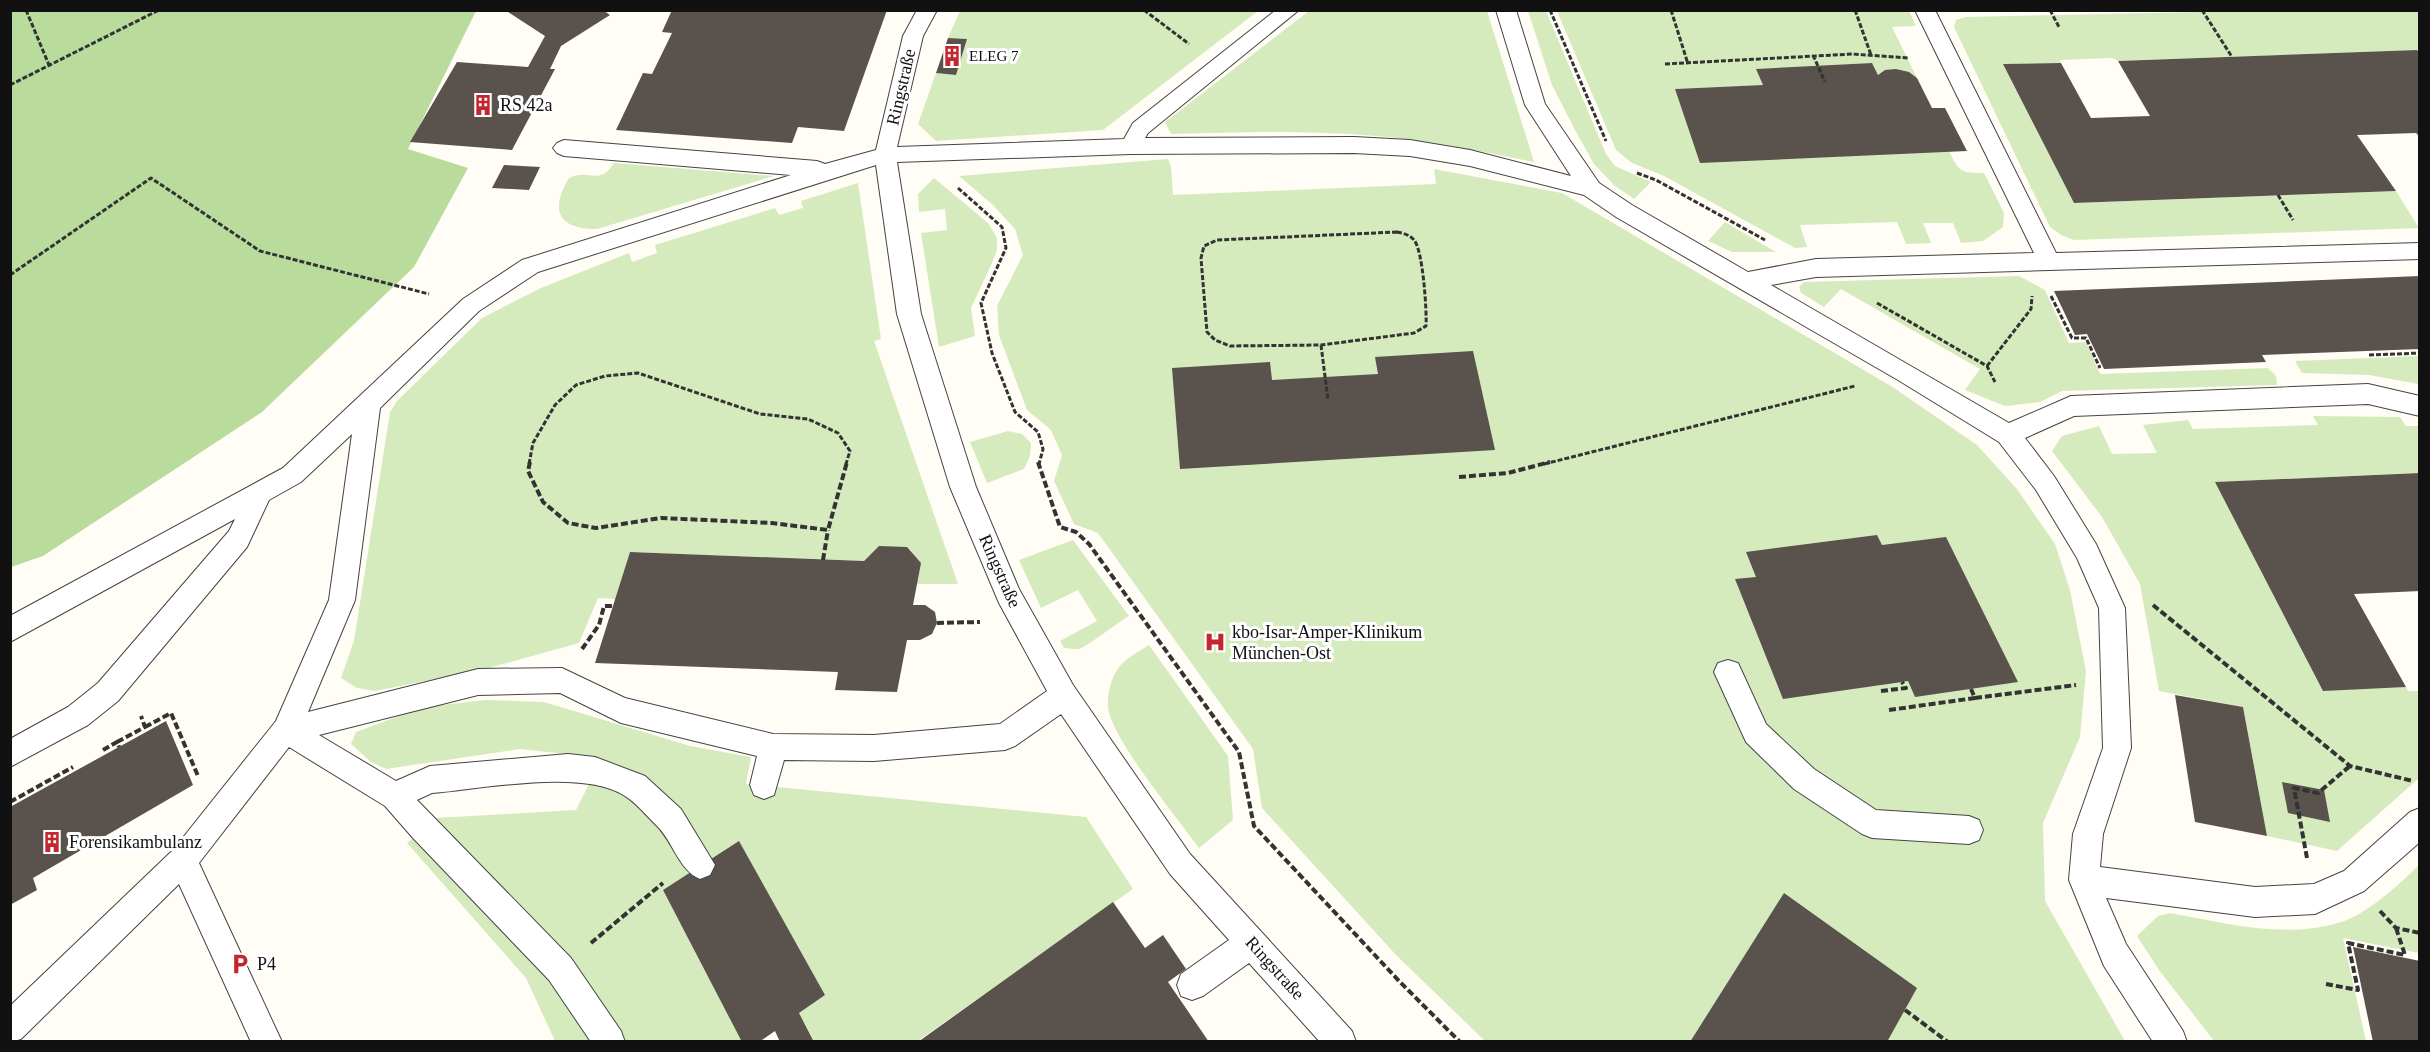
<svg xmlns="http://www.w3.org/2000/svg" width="2430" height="1052" viewBox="0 0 2430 1052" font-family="'Times New Roman',serif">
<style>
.green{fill:#d5ebbd}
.forest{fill:#b9dc9c}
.building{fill:#5a524d}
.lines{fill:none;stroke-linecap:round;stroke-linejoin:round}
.service-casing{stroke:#444;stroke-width:2}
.path-far1{stroke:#333;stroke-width:3;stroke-dasharray:5 2;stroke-linecap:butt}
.path{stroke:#333;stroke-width:4;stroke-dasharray:7 3;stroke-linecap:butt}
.service{fill:#fff;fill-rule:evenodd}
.labels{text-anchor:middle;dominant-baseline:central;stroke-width:6;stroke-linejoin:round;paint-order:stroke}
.far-poi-label{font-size:15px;fill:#111;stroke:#fff;text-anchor:start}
.street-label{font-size:18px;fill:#111;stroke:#fff}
.poi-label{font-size:18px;fill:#111;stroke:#fff;text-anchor:start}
</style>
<rect width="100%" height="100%" fill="#fffdf5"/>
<path class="green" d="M960,11H1258L1103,130L936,141L918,124L936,73L956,75L967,39L948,38Z
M1309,11H1487L1534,162C1482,152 1429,140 1376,136C1308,130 1240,132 1171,134L1165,122Z
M1528,11H1546L1606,154L1615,166L1651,182L1634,199L1615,186L1594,164L1575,130L1552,85Z
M1557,11H1909L1916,26L1892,27L1917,78C1906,70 1890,67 1878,75L1871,63L1757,69L1763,85L1675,89L1949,151C1959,172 1961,173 1984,173L2004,213L2003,227L1983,241L1961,243L1953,223H1923L1931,243L1906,244L1897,222L1800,225L1807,247L1795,248L1664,176L1632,163L1616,150Z
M2246,11H2419V54L2416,50L2118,61L2112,58L2060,60L2061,63L2004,64L2074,203L2396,191L2419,228L2074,240L2061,235L2050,227L1954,27L1956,20L1965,17Z
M1168,159L1171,167L1173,195L1436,184L1434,169L1562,193L1891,386L1977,445L2017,489L2055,544L2070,590L2086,671L2080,737L2043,823L2045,901L2125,1041H1485L1396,955L1262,808L1253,749L1098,533L1074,524L1054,481L1062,455L1051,430L1027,410L999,335L997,306L1023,255L1015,229L993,205L959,176Z
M614,163L774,176L597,229C559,229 549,211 569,178C589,168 599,187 614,163Z
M934,178L988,223L997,238V250L992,263L971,308L975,336L939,347L921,233L947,230L945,209L919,212L918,194Z
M858,183L881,339L874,341L958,584H917L880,546L864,561L630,552L616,599L598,598L579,643L485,669L375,691L357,688L341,678L354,641L390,412L397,401L482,318L541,288L629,253L632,262L657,253L655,245L775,208L779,215L803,208L801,201Z
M1725,222L1776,252H1732L1708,241Z
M2019,276L2045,290L2069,343L2086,342L2100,374L2268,368L2276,376L2277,385L2062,391L2040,402L2005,406L1965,390L1980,369L1841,289L1824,307L1801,293L1799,287L1804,282Z
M2419,356V384L2369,375L2302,373L2295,361Z
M2313,416L2400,417L2406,426H2419V473L2216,482L2323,690L2406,687L2408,691H2419V778L2337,851L2267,836L2243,707L2159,691L2140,584L2102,517L2052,451L2062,436L2099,426L2112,454L2157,453L2143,425L2188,420L2193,429L2318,425Z
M1008,431L1022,434L1031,443L1030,456L1024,469L987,483L970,442Z
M1073,540L1129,616C1117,623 1088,646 1079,649C1074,650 1069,648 1064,648L1060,641L1097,621L1078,590L1041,608L1019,560Z
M1149,645L1228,756L1233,820L1199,848C1179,820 1109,736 1108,706C1107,695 1111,679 1117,670C1124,659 1138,652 1149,645Z
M486,700L544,702L690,746L751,757L746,784L1086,817L1133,889L918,1041H814L799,1013L825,995L739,842L663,890L742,1041H555L526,978L407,843L436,818L576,810L602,758L520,749L386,769L371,762L351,744L356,732L423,707Z
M2419,865V953L2343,938L2366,1041H2214L2159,970L2137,936L2158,916L2170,913C2225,923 2283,939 2338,923C2365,916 2400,884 2419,865Z"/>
<path class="forest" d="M11,11H476L408,149L468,168L414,267L262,412L43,556L11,567Z"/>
<path class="building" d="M505,10H603L610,15L561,46L550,69H555L512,150L410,142L457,62L528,67L545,36Z
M672,10H887L844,131L798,127L792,143L616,130L643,73L652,74L672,33L662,32Z
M948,38L967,39L956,75L936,73Z
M2417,50L2420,54V137L2416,133L2357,135L2396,191L2074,203L2003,64L2061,63L2091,118L2150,116L2118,61Z
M1872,63L1878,75L1885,70L1896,69L1909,72L1917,78L1932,108H1945L1967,151L1700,163L1675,89L1763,85L1756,69Z
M504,165L540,167L529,190L492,188Z
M2420,276V349L2262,355L2266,362L2104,369L2087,334L2075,335L2054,291Z
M1473,351L1495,450L1180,469L1172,368L1270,362L1272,380L1378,374L1375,357Z
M2420,473V591L2354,594L2406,687L2323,691L2215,482Z
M1877,535L1882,545L1946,537L2018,682L1915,697L1908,681L1902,682L1783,699L1735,579L1756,577L1746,552Z
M879,546L907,547L921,563L913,605H925L935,612L937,623L932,634L920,640H907L897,692L835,690L838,672L595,663L630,552L864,561Z
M2175,695L2243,707L2267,836L2195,822Z
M166,721L193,785L33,878L37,890L10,905V807Z
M2282,782L2324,790L2330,822L2288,813Z
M739,841L825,995L799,1013L814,1042H780L775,1031L759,1042H742L663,890Z
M1784,893L1917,988L1887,1042H1690Z
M1113,902L1145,948L1163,935L1186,969L1168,982L1209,1042H918Z
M2353,947L2420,961V1042H2373Z"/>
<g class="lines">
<defs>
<path id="service" d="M917,10H937L923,36L897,147L1124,139L1133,123L1276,10H1299L1148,133L1145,138L1354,137L1410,140L1470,150L1571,176L1525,105L1496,10H1516L1545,104L1599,183L1632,205L1748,272L1816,259L2034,253L1915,10H1935L2056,253L2420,243V259L1816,277L1771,285L2009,423L2071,396L2368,384L2420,396V416L2368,404L2074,416L2025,438L2054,476L2096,544L2125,608L2131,748L2103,834L2100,867L2255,887L2314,884L2344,871L2410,812L2420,808V842L2364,891L2315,914L2255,917L2106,898L2126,944L2183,1031L2187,1042H2153L2104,966L2069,880L2073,834L2103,748L2099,608L2077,558L2036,490L1999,442L1898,380L1616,217L1584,195L1470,166L1410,156L1354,153L1131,154L897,162L921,314L976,487L1019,589L1073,685L1190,854L1352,1031L1356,1042H1320L1249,963L1203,996L1192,1000L1181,996L1177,985L1181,974L1229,940L1170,874L1061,714L1015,746L1005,750L874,761L784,760L774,795L764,799L754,795L750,785L757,756L621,723L560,693L478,695L319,735L396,781L430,766L568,754L595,757L645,776L681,809L715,865L710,875L700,879C678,870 673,840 655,824C646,815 636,803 625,796C583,768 482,789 432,793L417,800L571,958L621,1031L625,1042H591L549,980L413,838L385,806L289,747L199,863L282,1042H251L179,884L21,1039L10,1042V1006L173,850L276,721L329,600L352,434L301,482L269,500L247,547L118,701L88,725L10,767V739L68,707L98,683L229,531L235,519L10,642V616L283,468L463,299L522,260L791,175L564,156L557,153L553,148L557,143L564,140L817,161L825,164L876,150L903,36ZM876,165L897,314L950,487L999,603L1047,691L1000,724L874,735L773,734L625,698L562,668L478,669L308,712L355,600L380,408L479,311L538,272Z
M1728,660L1738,663L1766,724L1814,769L1876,810L1969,816L1979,820L1983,830L1979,840L1969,844L1872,838L1862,834L1794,789L1746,742L1714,672L1718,663Z"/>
</defs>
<use href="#service" class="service-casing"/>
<path class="path-far1" d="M26,10L49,65
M1144,10L1189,44
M1550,10L1606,141
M1671,10L1688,64
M1855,10L1871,55
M2050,10L2059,27
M2202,10L2232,57
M1813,55L1825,82
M1665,64L1852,54L1908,58
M10,85L159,10
M1637,173L1656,180L1765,240
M958,188L1002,227L1006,248L981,303L992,353L1015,412L1038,432L1043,449L1039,464
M2278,195L2293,220
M1397,232C1403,233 1410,235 1414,240C1423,250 1427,312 1426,326L1414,333L1321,345L1230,346L1215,340L1207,332L1201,258L1204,246L1217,240Z
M10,275L151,178L260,251L429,294
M2051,296L2072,338H2086L2100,368
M1877,303L1987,366L1995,382
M1321,345L1328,400
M2369,355L2420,353
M1987,366L2031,309L2032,296
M529,464L533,443L555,405L576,385L605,376L638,373L760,414L808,419L838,433L850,451L846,464
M1544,464L1855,386"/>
<path class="path" d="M530,462L528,471L543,502L568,523L596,528L661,518L772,523L828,530L847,462
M1038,462L1060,527L1076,532L1089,544L1239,752L1254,826L1400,982L1460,1042
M1459,477L1508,473L1550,462
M823,560L828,530
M2153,605L2350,766L2413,781
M937,623L980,622
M582,649L599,625L604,606H613
M1881,691L1906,688L1902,682
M1975,698L2076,685
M1889,710L1975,698L1971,689
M145,727L171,713L198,776
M117,742L145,727L141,716
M103,750L117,742L119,747
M10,802L73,767
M2307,858L2294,788L2318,793L2350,766
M2380,911L2396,928L2420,933
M591,943L663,883
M2326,984L2358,990L2348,943L2405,955L2396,928
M1905,1010L1948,1042"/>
<use href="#service" class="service"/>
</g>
<defs>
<symbol id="building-bare" viewBox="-9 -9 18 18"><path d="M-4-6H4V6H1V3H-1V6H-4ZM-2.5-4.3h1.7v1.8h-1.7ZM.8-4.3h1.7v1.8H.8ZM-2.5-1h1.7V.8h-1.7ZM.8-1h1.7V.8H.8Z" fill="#c4262e" stroke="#fff" stroke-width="2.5" paint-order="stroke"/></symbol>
<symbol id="hospital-bare" viewBox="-9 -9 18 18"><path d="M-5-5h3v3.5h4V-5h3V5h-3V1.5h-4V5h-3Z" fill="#c4262e" stroke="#fff" stroke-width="2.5" paint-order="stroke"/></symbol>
<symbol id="parking-bare" viewBox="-9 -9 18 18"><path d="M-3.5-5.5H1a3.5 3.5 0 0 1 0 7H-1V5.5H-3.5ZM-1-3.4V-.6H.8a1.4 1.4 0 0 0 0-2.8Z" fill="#c4262e" stroke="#fff" stroke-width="2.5" paint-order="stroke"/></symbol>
</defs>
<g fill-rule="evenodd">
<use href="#building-bare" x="937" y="41" width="30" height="30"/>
<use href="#building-bare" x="468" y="90" width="30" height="30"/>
<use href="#hospital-bare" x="1200" y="627" width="30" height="30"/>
<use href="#building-bare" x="37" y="827" width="30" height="30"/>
<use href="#parking-bare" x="225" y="949" width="30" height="30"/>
</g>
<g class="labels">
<g class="far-poi-label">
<text x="969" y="56">ELEG 7</text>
</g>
<g class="street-label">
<text transform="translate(901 87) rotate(-77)">Ringstraße</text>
<text transform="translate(1000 571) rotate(66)">Ringstraße</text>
<text transform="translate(1275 968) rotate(48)">Ringstraße</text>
</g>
<g class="poi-label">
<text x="500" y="105">RS 42a</text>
<text x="1232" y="632">kbo-Isar-Amper-Klinikum<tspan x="1232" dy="21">München-Ost</tspan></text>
<text x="69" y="842">Forensikambulanz</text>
<text x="257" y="964">P4</text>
</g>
</g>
<rect width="2430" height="1052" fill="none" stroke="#111111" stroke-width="24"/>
</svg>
